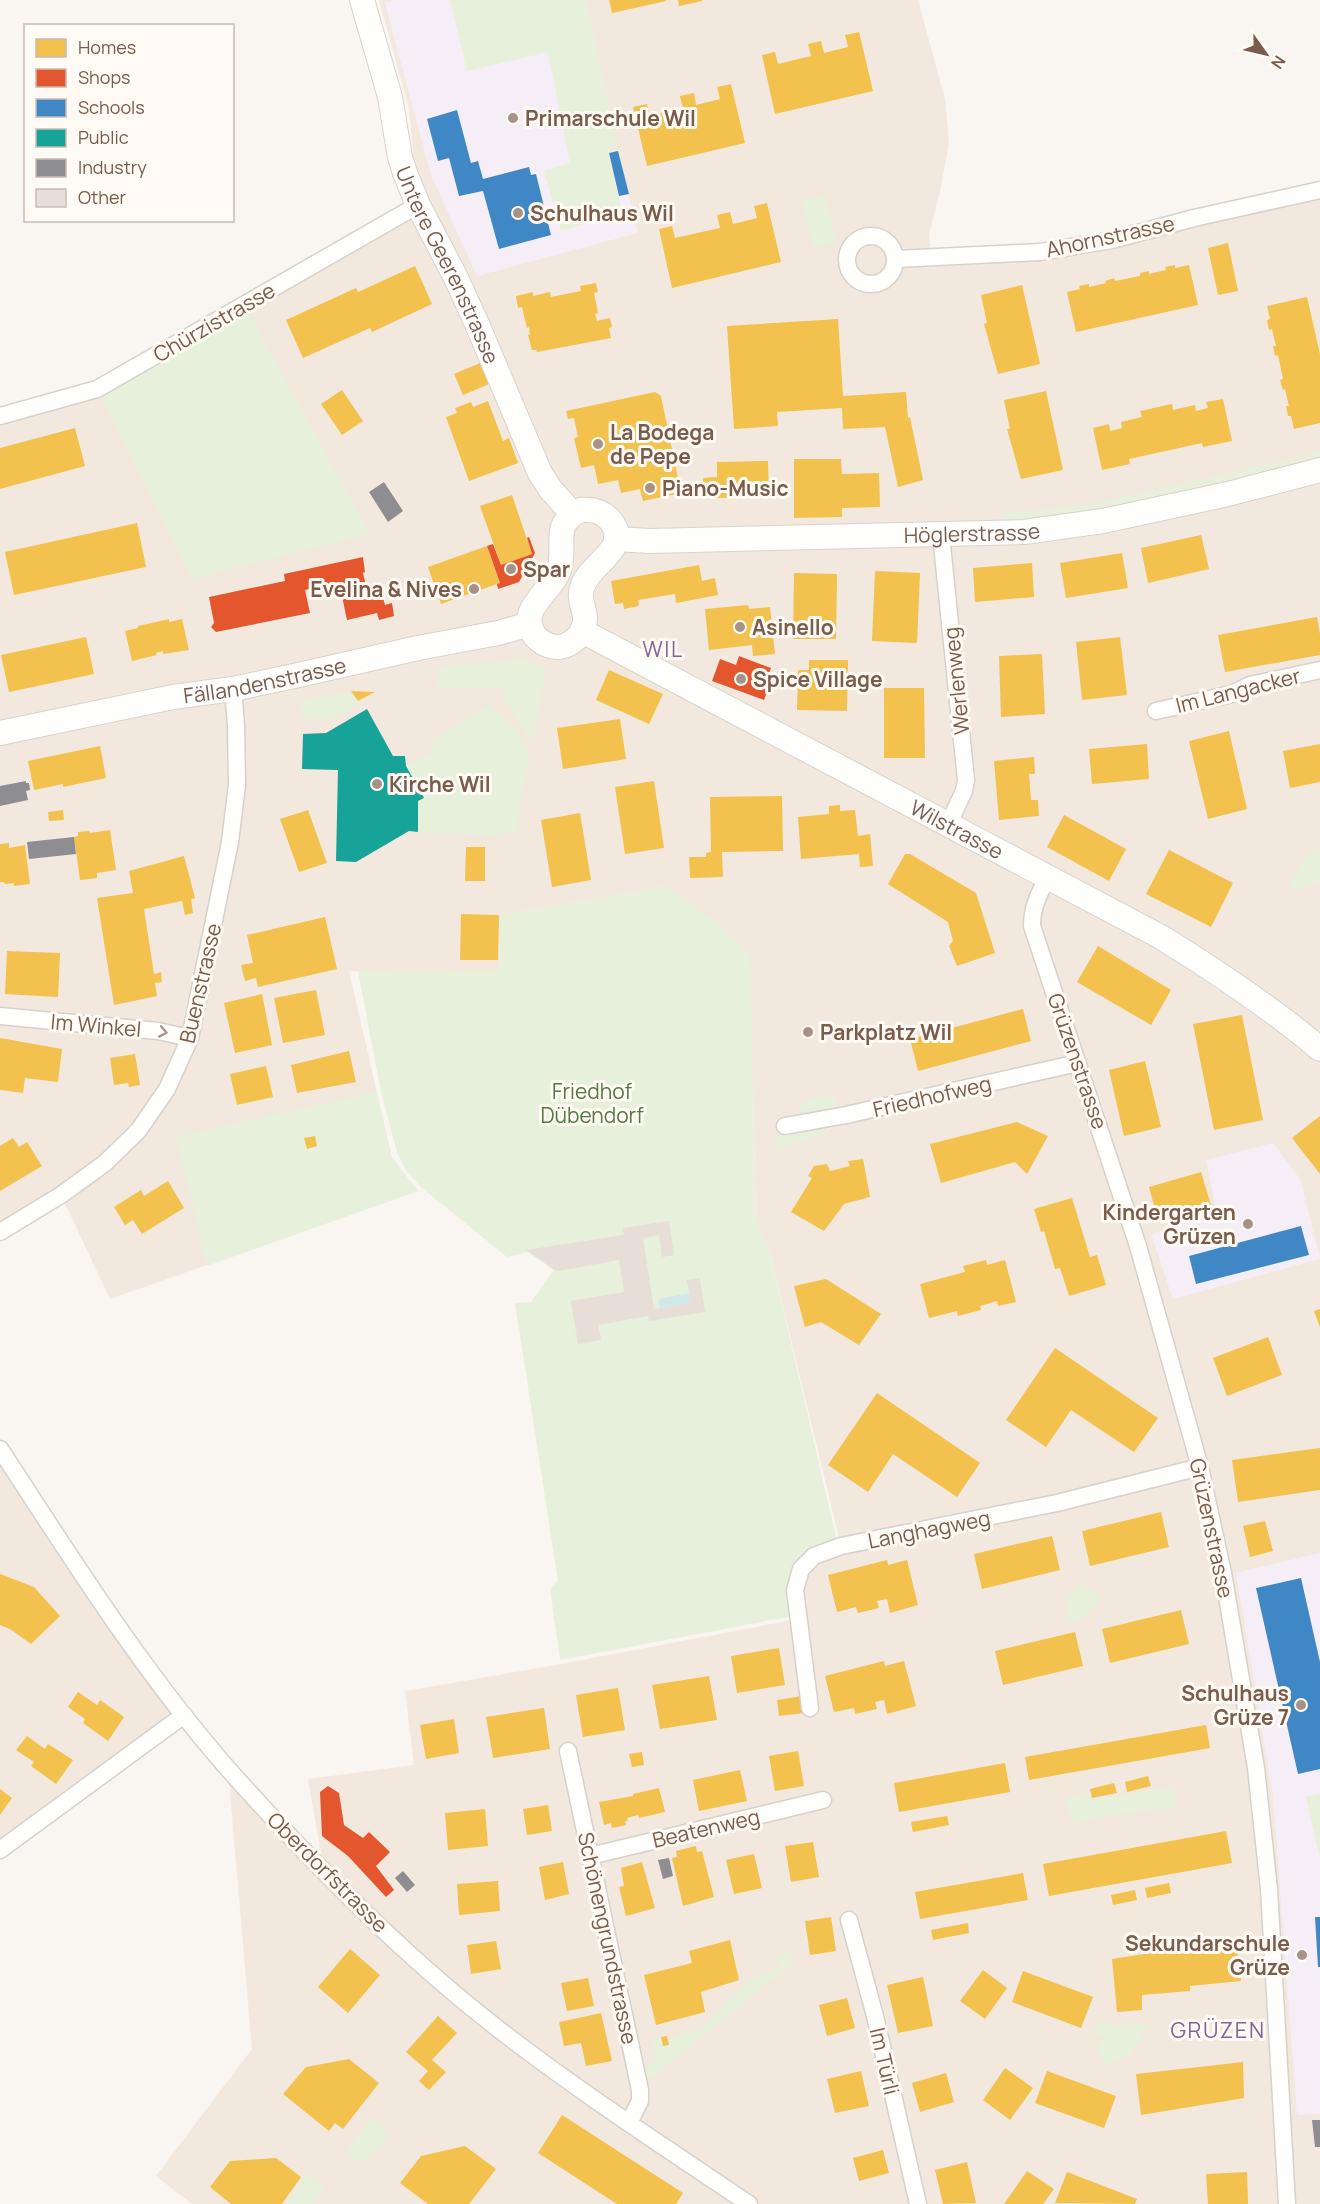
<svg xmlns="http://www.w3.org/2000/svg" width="1320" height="2204" viewBox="0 0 1320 2204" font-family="Manrope,sans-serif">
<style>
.residential{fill:#f2e8de}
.education{fill:#f6eef6}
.green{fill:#e7f0db}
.water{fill:#d0e8ea}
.homes{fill:#f2c14e}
.shops{fill:#e4572e}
.schools{fill:#3f88c5}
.public{fill:#17a398}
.industry{fill:#8d8d92}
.building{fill:#e6ded7}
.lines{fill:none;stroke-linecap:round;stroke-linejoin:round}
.street-casing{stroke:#d7d1cb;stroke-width:19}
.secondary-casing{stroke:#d9d2cb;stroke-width:26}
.street{stroke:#fefefd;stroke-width:16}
.secondary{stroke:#fefefd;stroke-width:24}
.oneway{stroke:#a8958b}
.poi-dot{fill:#a69286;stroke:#fffaf3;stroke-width:2}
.labels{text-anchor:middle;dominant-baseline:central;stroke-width:6;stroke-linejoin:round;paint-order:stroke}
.poi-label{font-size:21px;font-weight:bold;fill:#7a5c4d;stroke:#fffaf3;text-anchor:start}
.street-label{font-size:21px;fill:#7a5c4d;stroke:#fffaf3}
.park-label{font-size:21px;fill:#537a41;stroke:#fffaf3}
.neighbourhood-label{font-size:22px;letter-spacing:1.5px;fill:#846695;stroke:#fffaf3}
</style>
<rect width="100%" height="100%" fill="#f9f5f0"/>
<path class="residential" d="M379,0H918L945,99L949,143L940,192L929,234L931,258L1040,252L1320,190V2204H192L156,2176L252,2049L228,1769L324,1871L308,1779L414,1765L405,1691L556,1665L798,1619L801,1569L841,1546L769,1249L756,1226L753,1086L667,886L501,915L499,972L349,971L392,1158L418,1191L110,1299L61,1195L0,1232V416L97,389L418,205L409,108Z
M0,1450L184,1715L0,1855Z"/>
<path class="education" d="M396,0H586L618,151L638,233L477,276L431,175L385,3Z
M1273,1143L1300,1179L1320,1259L1173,1299L1151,1234L1217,1214L1206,1160Z
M1320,1553V2114L1297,2115L1273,1796L1236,1573Z"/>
<path class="green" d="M450,0H586L618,151L609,154L623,214L561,231L544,171L570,163L548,52L467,71Z
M825,195L836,242L813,247L802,200Z
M245,306L370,534L192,579L97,389Z
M1320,450V456L1311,459C1210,484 1110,512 1006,520L1004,513L1092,504L1309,455Z
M523,659L546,668L532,745L504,699L503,687H437L439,667Z
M351,691L359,703L331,719L302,718V700Z
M489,705L516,729L530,752L516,831L492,836L418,832V801L424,798L406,766L431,754V741Z
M1320,849V883L1292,891L1291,882L1310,851Z
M667,886L716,922L750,955L756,1226L769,1249L837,1541C788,1554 789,1570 793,1616L560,1660L550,1589L558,1581L515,1303L531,1302L554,1270L529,1252L507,1257L422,1188L407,1172L397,1152L381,1092L358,971L499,972L501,915Z
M376,1092L392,1158L418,1191L207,1266L176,1137Z
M836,1095L838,1115H804L800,1110L799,1105L804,1101Z
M830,1126L831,1130L777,1151L776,1135Z
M1081,1585L1102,1597C1093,1610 1086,1619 1070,1622L1066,1602L1075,1589Z
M1175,1786L1176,1809L1126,1813L1072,1823L1065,1798L1089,1793L1091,1800Z
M1320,1794V1860L1306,1797Z
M790,1952L792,1964L649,2080L646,2066L658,2062L652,2039L661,2037L663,2045H668L667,2039L700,2030L748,1981L780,1967L777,1956Z
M1097,2020L1117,2026L1149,2023V2029L1137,2031L1143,2038L1129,2056L1107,2065L1098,2052L1097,2044L1108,2038L1093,2033Z
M371,2118L391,2134L366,2161L362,2158L358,2163L345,2153Z
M306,2173L325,2187L312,2204H289L287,2203Z"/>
<path class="water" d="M690,1293L691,1303L660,1308L658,1299Z"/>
<path class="homes" d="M609,0H666V1L612,13Z
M678,0H702V1L679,6Z
M859,32L873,91L775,114L762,55L775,52L778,64L811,56L808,44L821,41L824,53L848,47L845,35Z
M731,84L745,143L647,166L633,107L647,104L650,116L683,108L680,96L694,93L696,105L720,99L717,87Z
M767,203L781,262L672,288L659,229L672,226L675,238L720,228L717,215L730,212L733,224L757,218L754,206Z
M1228,243L1238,291L1218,295L1208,248Z
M1175,265V268L1189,265L1198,305L1076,332L1067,292L1080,289L1079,286L1089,284V287L1106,283L1105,281L1114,278L1115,281L1140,276V273L1149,271V274L1166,270L1165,267Z
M415,266L432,304L372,332L370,328L303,358L286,320L356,288L358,292Z
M596,283L598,292L594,293L598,313L595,314L597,321L610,318L612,327L609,328L611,338L537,352L536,350H532L528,335L530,334L529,327L527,328L522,307L518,308L516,296L533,292V296L550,292L551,297L581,291L580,286Z
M1022,285L1040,364L998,374L984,324L987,323L981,295Z
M1307,297L1320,354V423L1294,429L1291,416H1288L1286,406H1289L1285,389L1283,390L1280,380L1283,379L1278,355L1275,356L1273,346H1276L1272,329L1269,330L1267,320L1270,319L1267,306Z
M838,319L843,396L906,392L908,418L910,417L923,480L898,487L885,427L843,429L842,408L777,412L778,426L734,429L727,326Z
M480,363L489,384L463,395L454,374Z
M342,390L363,421L342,435L321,404Z
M1046,391L1063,470L1021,479L1007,429H1010L1004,400Z
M655,392L661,396L681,493L643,501L640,489L621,493L618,480L598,484L594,465L581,468L574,438L578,437L574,418L568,419L566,411Z
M1223,399L1232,441L1203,447L1202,443L1129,459L1130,464L1102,470L1093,428L1109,424L1110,431L1122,428L1121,422L1142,417L1140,411L1172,404L1173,410L1195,405L1196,411L1208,408L1206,402Z
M488,401L503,441L509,438L518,463L469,481L446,417L457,413L455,408L471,402L473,407Z
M75,428L85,466L0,489V448Z
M794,459H841L842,474L879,473L880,507L842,508V517L794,518Z
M768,461L769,497L717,498V495H703V478L717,477V462Z
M512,495L532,554L501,565L480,506Z
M137,523L146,567L14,595L5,552Z
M1201,535L1209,569L1148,583L1141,548Z
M487,546L500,583L441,604L428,567Z
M1122,553L1128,588L1066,598L1060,563Z
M1032,563L1034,597L975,602L973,568Z
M699,565L702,581L715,578L718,595L676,603L675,594L638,600L639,606L624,609L623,603L615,604L611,581Z
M875,571L920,573L917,643L872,641Z
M794,573L837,574L836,639H793Z
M748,605L749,609L770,607L775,654L753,656L752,645L709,650L705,609Z
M1317,617L1320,634V655L1225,672L1218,635Z
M169,619V622L182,619L189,650L163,654V651L156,653L157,655L132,661L125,631L138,628V626Z
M86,637L94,674L9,692L1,655Z
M1120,637L1127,695L1082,700L1076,642Z
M1042,654L1045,714L1001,717L999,656Z
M809,660H848L847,711L797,710L798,670H809Z
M609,670L663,694L649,724L596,700Z
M884,688H924L925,758H884Z
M351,691L375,692L358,701Z
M620,719L626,759L563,769L557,728Z
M1229,731L1247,809L1208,819L1189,741Z
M1147,744L1149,779L1092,784L1089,749Z
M1320,744V782L1290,788L1283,751Z
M100,746L106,778L63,787V784L34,790L28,761Z
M1034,757L1035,774H1029L1031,800H1038L1039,816L999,820L994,761Z
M654,781L664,848L625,854L615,787Z
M782,796L783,851L722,852L723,877L690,878L689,857H706V853L711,852L710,797Z
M840,805V811L855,810L858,836L870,834L873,866L860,867L859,854L801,859L798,817L829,814V806Z
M63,810L64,820L49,821L48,812Z
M308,810L327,863L299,872L280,819Z
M580,813L591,880L552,887L541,820Z
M1064,815L1126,849L1109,881L1047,847Z
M110,830L116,870L97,873V878L80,880L74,837L78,836V832L89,831L90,833Z
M9,843V848L25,845L30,884L14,886V883L5,884L4,882H0V844Z
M466,847H485V881H465Z
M1169,850L1233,883L1211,927L1146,894Z
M905,854H910L976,893L995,953L957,966L949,946L953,941L948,922L888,884Z
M184,856L195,898L191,899L193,913L185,915L182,901L144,909L154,974L161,972L162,982L155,983L157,996L114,1005L97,898L133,893L129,871Z
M461,914L499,915L498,960H460Z
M325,917L337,969L258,987L256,978L245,981L241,965L253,963L247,935Z
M1098,946L1171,990L1151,1025L1077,982Z
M7,951L60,953L58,997L5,994Z
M316,990L325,1035L283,1043L274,998Z
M262,994L272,1045L235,1053L224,1003Z
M1023,1009L1031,1041L918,1071L910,1039Z
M1242,1015L1263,1120L1214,1130L1193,1024Z
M0,1038L62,1049L58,1082L25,1078L23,1093L0,1090Z
M349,1051L356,1082L297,1093L291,1065Z
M135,1054L140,1085L129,1087L128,1083L114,1085L110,1058Z
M1145,1061L1161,1127L1124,1136L1109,1070Z
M266,1066L273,1097L237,1105L230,1074Z
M1320,1116V1174L1292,1138Z
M1017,1122L1048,1136L1027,1174L1015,1162L941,1183L930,1144Z
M315,1136L317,1146L307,1149L304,1138Z
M13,1138L19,1147L27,1142L42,1166L0,1191V1146Z
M863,1159L870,1197L844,1204L824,1231L791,1212L812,1178L808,1176L814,1166L827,1164L830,1171L850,1166L848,1161Z
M1201,1172L1211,1205L1158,1220L1149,1187Z
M168,1181L184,1208L142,1234L133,1220L125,1225L114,1207L141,1190L144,1196Z
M1072,1198L1090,1257L1097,1255L1106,1285L1069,1296L1060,1268L1055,1269L1044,1231L1041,1232L1034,1209Z
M986,1260L987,1265L1005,1260L1016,1302L998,1306L997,1301L980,1306L981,1310L958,1316L957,1311L929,1318L920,1284L965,1272L963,1266Z
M826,1279L881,1314L859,1345L821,1322L805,1327L794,1286Z
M1320,1309V1327L1314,1311Z
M1268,1337L1282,1375L1227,1396L1213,1358Z
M1055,1348L1158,1418L1134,1452L1071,1410L1046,1447L1006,1420Z
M877,1393L980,1463L957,1497L893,1454L868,1492L828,1465Z
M1320,1448V1490L1238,1502L1232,1460Z
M1161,1512L1169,1547L1090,1566L1082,1531Z
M1265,1521L1273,1551L1250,1557L1243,1526Z
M1052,1536L1060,1570L982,1589L974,1554Z
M887,1560L888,1565L907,1560L918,1605L890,1613L887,1599L877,1601L879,1608L871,1610L858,1613L856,1607L837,1612L828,1575Z
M0,1574L34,1587L60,1616L31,1644L10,1629L0,1625Z
M1181,1610L1189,1644L1110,1663L1102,1629Z
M1075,1632L1083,1666L1003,1685L995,1651Z
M779,1648L785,1685L737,1693L731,1656Z
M884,1661L885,1666L904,1661L916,1706L887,1714L884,1700L875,1702L877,1709L855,1714L854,1708L834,1712L825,1676Z
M709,1676L717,1720L660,1729L652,1685Z
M618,1688L625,1730L583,1737L576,1695Z
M78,1692L97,1705L100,1700L124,1717L108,1741L83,1723L85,1719L68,1707Z
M802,1696L804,1713L779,1716L777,1700Z
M544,1708L550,1749L493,1758L486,1717Z
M454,1719L459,1753L426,1759L420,1725Z
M1206,1725L1210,1748L1029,1780L1025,1757Z
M27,1736L45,1749L48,1744L73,1760L56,1784L31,1766L34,1762L16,1750Z
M798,1751L804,1786L775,1791L769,1756Z
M642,1752L644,1765L632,1767L629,1754Z
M1005,1763L1010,1792L899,1812L894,1783Z
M740,1770L747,1801L699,1811L693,1780Z
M1148,1776L1151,1786L1127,1792L1125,1782Z
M1114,1783L1117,1793L1092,1798L1090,1789Z
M659,1788L665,1812L639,1818L638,1815L627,1818L628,1821H625L626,1825L612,1828L611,1823L604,1825L599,1802L633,1796V1794Z
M0,1789L12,1798L0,1815Z
M548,1805L552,1831L527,1835L523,1809Z
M485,1809L488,1846L448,1850L445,1813Z
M947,1816L949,1825L913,1832L911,1822Z
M1226,1831L1232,1863L1049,1896L1043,1864Z
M813,1842L819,1877L791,1882L785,1846Z
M696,1846L697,1852L702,1851L714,1897L683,1906L672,1858L677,1857L676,1851Z
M754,1854L762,1888L734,1894L726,1860Z
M563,1862L569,1894L545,1900L539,1867Z
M642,1862L655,1908L626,1916L619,1887L624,1886L621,1868Z
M1023,1873L1028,1900L920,1919L915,1892Z
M498,1881L500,1911L459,1915L457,1884Z
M1169,1883L1171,1893L1147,1898L1145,1888Z
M1135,1890L1137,1900L1113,1905L1111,1895Z
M831,1917L836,1951L810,1955L805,1921Z
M968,1923L969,1933L933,1940L931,1930Z
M730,1940L739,1980L701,1992L705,2012L656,2025L644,1975L692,1963L689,1951Z
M1236,1940L1241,1981L1190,1986V1991L1142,1995V2010L1117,2012L1112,1959Z
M496,1941L501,1969L471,1974L467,1945Z
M350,1949L380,1975L348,2013L318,1987Z
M983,1970L1007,1988L985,2019L960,2001Z
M1023,1971L1093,1997L1081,2028L1012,2002Z
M923,1977L933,2026L898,2033L887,1985Z
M588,1978L594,2006L567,2011L561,1983Z
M847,1998L855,2028L827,2036L819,2005Z
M601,2013L612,2061L586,2066L581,2043L564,2046L559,2022Z
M438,2016L457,2033L432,2060L446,2072L429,2090L419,2081L428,2071L406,2052Z
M667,2036L669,2045L663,2046L661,2037Z
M349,2059L379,2083L343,2129L335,2123L329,2131L283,2094L306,2067Z
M1243,2062L1244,2098L1141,2115L1136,2074Z
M1005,2068L1033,2088L1010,2120L983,2100Z
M861,2071L869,2106L835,2113L827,2079Z
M1047,2071L1116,2096L1104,2128L1035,2103Z
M946,2073L954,2102L920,2112L912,2083Z
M562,2115L683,2193L676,2204H617L538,2153Z
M465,2146L496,2169L469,2204H428L400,2183L421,2156Z
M883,2150L889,2173L859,2181L853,2158Z
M276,2158L301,2177L282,2204H231L210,2187L230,2161Z
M967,2162L976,2203L943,2204L935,2170Z
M1027,2171L1054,2189L1043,2204H1004Z
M1067,2172L1137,2199L1135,2204L1055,2203Z
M1247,2172L1248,2204H1208L1206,2174Z"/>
<path class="shops" d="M529,537L535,553L519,582L498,589L497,584L500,583L487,546L493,544L501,565L532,554L527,538Z
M363,557L365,572L363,573L366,586L379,582L385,605L392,603L394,616L379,620L377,613L347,620L339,582L305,590L310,613L216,632L211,627L214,623L209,597L285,581L284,574Z
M739,656L771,668L767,678L772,680L764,700L712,681L720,659L736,665Z
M328,1786L339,1793L344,1825L363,1838L369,1832L390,1852L376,1866L394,1890L386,1897L348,1856L322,1836L320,1792Z"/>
<path class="schools" d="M457,110L471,163L478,161L483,179L529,167L531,175L536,174L551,235L499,249L483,191L459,196L449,158L438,161L427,119Z
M618,151L629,194L619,196L609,153Z
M1301,1226L1309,1255L1196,1284L1189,1256Z
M1301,1578L1320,1662V1769L1298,1774L1256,1588Z
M1315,1917H1320V1967H1318Z"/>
<path class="public" d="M367,709L393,756H405L406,766L424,798L418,801V832L409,831L356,862L336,861L338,770L302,769L303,734L326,733Z"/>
<path class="industry" d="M384,482L403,511L388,522L369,492Z
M26,781V783H29L30,790L26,791L28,800L0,806V786Z
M74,837L76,854L29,859L27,842Z
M669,1858L673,1876L663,1879L658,1860Z
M403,1871L415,1885L407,1892L395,1878Z
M1312,2120H1320V2147H1315Z"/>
<path class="building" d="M669,1221L674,1255L662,1257L659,1235L643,1238L654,1309L691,1303L687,1280L700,1278L705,1312L649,1321L648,1316L598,1325L601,1340L578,1344L571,1301L624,1292L619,1260L558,1271L554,1270L526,1250L624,1235L623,1228Z"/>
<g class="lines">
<defs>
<path id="street" d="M847 260a24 24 0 1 1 48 0a24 24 0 1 1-48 0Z
M896,259L1040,252L1112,240L1194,218L1320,190
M0,416L97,389L418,205
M941,535L966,780L964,791L948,825
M1156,711L1232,694L1250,685L1320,670
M1048,877C1039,893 1032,907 1032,926L1138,1246L1200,1467L1223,1573L1256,1768L1269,1889L1287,2204
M0,1016L158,1031L190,1038
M785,1126L846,1115L1078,1063
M0,1232L61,1195L105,1163L138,1131L167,1089L190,1038L230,842L237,785L236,725L233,689
M0,1449C72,1559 142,1671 229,1770C311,1862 403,1956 501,2031C581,2093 666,2148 749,2204
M810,1708L795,1590L801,1569L814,1556L841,1546L1057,1503L1200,1467
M568,1751L640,2090V2101L629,2123
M0,1850L184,1715
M590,1856L823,1800
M849,1920L875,2016L918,2204"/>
<g id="secondary">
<path id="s1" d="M362,0L390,97L400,157L405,173L418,205L456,278L477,324L540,473L551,490L573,514"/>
<path d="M581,510C592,509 602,511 610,520C634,549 588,563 582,588C578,600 585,608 585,619C585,633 573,645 559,647C550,647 541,643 535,636C515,610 552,592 559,570C567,545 550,524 581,510Z"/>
<path id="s2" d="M616,539L650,541L1024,532L1103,521L1228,494L1320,470"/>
<path id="s3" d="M582,631L1161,937C1216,971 1270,1007 1320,1049"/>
<path id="s4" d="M0,733L173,697L233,689L294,676L418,648L498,633L530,624"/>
</g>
</defs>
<use href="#street" class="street-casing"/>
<use href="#secondary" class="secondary-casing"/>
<use href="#street" class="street"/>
<use href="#secondary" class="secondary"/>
</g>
<defs><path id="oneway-chevron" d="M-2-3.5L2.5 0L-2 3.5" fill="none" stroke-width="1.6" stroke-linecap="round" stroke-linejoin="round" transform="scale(1.5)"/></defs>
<use class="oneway" href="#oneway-chevron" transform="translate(163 1032) rotate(11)"/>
<g class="poi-dot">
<circle cx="513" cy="118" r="6"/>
<circle cx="518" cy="213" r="6"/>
<circle cx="598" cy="444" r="6"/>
<circle cx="650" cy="488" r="6"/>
<circle cx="511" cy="569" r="6"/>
<circle cx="474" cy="589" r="6"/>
<circle cx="740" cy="627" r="6"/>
<circle cx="741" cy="679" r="6"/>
<circle cx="377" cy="784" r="6"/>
<circle cx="808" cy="1032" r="6"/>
<circle cx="1248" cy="1224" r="6"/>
<circle cx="1301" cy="1705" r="6"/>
<circle cx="1302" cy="1955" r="6"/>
</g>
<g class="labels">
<g class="poi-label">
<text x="525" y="118">Primarschule Wil</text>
<text x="530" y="213">Schulhaus Wil</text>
<text x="610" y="432">La Bodega<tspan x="610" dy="24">de Pepe</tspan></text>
<text x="662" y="488">Piano-Music</text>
<text x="523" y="569">Spar</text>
<text x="462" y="589" text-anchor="end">Evelina &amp; Nives</text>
<text x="752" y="627">Asinello</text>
<text x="753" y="679">Spice Village</text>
<text x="389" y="784">Kirche Wil</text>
<text x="820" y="1032">Parkplatz Wil</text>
<text x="1236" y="1212" text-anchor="end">Kindergarten<tspan x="1236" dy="24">Grüzen</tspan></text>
<text x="1289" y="1693" text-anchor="end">Schulhaus<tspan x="1289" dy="24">Grüze 7</tspan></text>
<text x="1290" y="1943" text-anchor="end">Sekundarschule<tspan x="1290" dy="24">Grüze</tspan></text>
</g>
<g class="street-label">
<text transform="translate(1110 236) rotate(-12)">Ahornstrasse</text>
<text stroke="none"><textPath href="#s1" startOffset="280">Untere Geerenstrasse</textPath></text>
<text transform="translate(214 322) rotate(-30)">Chürzistrasse</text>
<text stroke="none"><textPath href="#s2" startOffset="356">Höglerstrasse</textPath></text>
<text stroke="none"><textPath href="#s4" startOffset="270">Fällandenstrasse</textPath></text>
<text transform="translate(956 681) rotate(-96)">Werlenweg</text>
<text transform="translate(1238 690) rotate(-14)">Im Langacker</text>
<text stroke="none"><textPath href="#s3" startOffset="424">Wilstrasse</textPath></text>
<text transform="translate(200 983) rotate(-77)">Buenstrasse</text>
<text transform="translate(96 1025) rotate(5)">Im Winkel</text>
<text transform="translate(1078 1061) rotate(71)">Grüzenstrasse</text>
<text transform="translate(932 1096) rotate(-13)">Friedhofweg</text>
<text transform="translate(1212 1528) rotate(78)">Grüzenstrasse</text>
<text transform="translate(929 1529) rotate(-11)">Langhagweg</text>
<text transform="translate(706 1828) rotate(-13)">Beatenweg</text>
<text transform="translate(328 1872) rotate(45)">Oberdorfstrasse</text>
<text transform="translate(608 1938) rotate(78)">Schönengrundstrasse</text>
<text transform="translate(885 2061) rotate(77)">Im Türli</text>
</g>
<g class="park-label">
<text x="592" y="1091">Friedhof<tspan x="592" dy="24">Dübendorf</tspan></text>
</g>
<g class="neighbourhood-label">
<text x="663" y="649">WIL</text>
<text x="1218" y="2030">GRÜZEN</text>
</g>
</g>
<rect x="24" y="24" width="210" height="198" fill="#fffaf3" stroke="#cabbb1" stroke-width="1.5"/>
<rect x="36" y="39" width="30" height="18" fill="#f2c14e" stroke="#cabbb1" stroke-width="1.5"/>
<text x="78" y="54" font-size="18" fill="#7a5c4d">Homes</text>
<rect x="36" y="69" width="30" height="18" fill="#e4572e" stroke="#cabbb1" stroke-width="1.5"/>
<text x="78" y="84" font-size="18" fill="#7a5c4d">Shops</text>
<rect x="36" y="99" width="30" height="18" fill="#3f88c5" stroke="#cabbb1" stroke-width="1.5"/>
<text x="78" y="114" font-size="18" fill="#7a5c4d">Schools</text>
<rect x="36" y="129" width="30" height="18" fill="#17a398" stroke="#cabbb1" stroke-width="1.5"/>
<text x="78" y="144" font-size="18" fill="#7a5c4d">Public</text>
<rect x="36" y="159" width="30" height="18" fill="#8d8d92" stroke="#cabbb1" stroke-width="1.5"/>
<text x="78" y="174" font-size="18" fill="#7a5c4d">Industry</text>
<rect x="36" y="189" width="30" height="18" fill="#e6ded7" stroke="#cabbb1" stroke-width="1.5"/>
<text x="78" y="204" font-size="18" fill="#7a5c4d">Other</text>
<g transform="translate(1266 54) rotate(124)" stroke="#fffaf3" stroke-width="4.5" paint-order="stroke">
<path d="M0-4.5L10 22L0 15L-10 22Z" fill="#7a5c4d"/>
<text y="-9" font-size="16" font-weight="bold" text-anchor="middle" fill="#7a5c4d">N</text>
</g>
</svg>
